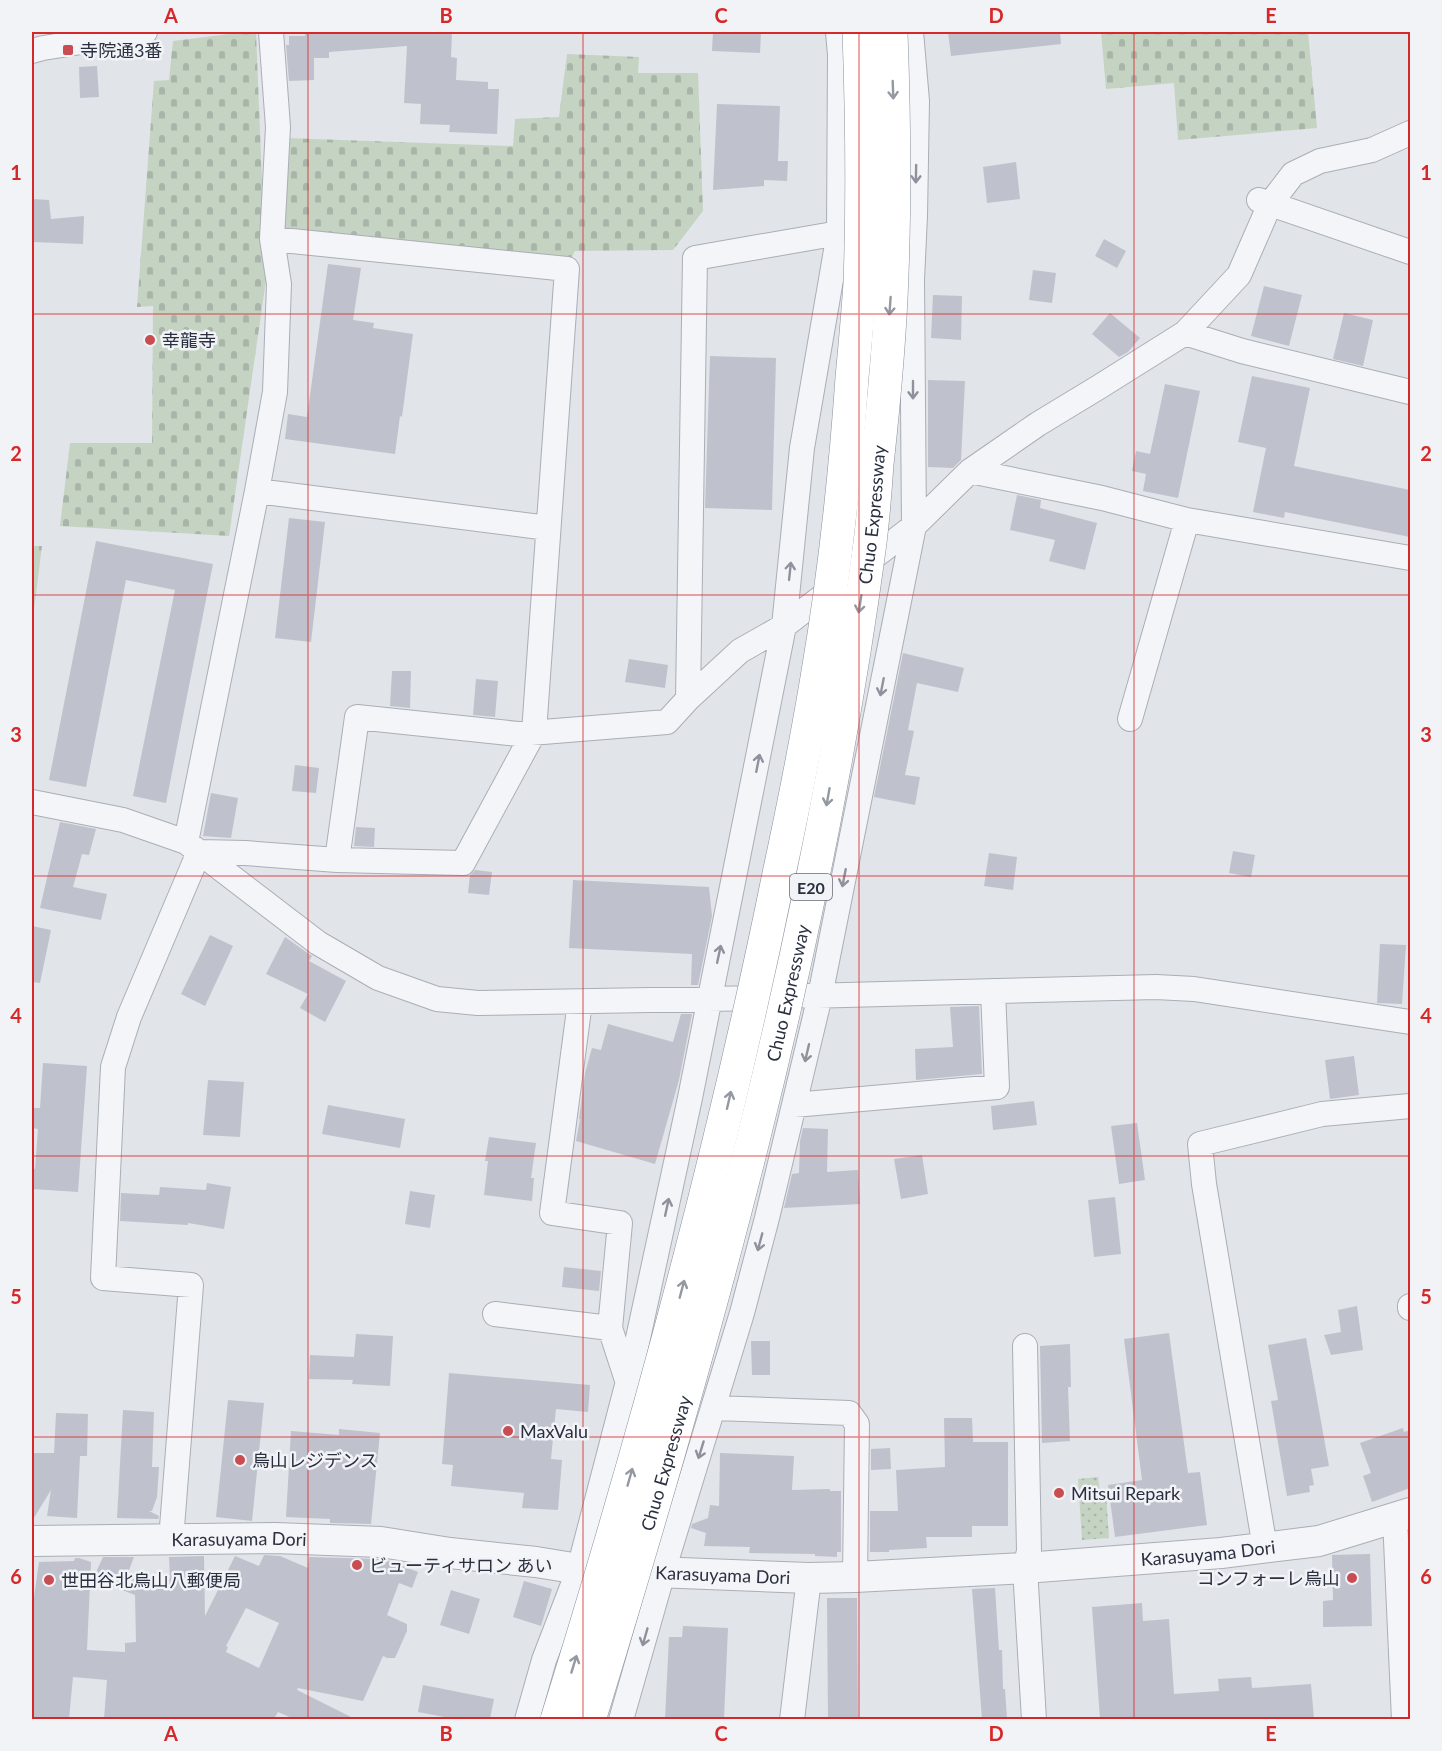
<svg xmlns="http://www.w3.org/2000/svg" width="1442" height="1751" viewBox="0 0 1442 1751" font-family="Lato,'Noto Sans JP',sans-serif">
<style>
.grass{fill:url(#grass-dots)}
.cemetery{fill:url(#cemetery-stones)}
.building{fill:#bfc2cc;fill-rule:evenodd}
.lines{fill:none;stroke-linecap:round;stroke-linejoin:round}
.minor-casing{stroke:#aaaeb6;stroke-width:26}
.tertiary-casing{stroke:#aaaeb6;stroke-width:32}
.minor{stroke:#f4f5f8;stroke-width:24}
.tertiary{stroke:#f4f5f8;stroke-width:30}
.motorway-bridge-casing{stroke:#89909f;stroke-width:34;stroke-linecap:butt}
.motorway-bridge{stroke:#fff;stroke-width:33}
.oneway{stroke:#9498a0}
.oneway2{stroke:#8f929c}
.grid{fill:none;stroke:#d62828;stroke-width:1.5;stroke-opacity:0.55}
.poi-dot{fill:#c94c51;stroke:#f1f3f7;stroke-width:2}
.labels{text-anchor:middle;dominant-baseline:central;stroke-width:5;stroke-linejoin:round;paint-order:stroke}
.shield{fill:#f1f3f7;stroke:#666a77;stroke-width:1.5}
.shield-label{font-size:16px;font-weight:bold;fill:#2a3040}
.poi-label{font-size:18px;fill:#2a3040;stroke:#f1f3f7;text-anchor:start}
.street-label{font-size:18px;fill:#2a3040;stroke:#f1f3f7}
.neatline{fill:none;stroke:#d62828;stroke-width:2}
.grid-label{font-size:20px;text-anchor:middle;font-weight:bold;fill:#d62828}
</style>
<defs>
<pattern id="grass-dots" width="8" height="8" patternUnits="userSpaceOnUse" patternTransform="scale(1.5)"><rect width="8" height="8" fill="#c5d3c3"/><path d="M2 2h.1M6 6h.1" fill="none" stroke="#a9b5a9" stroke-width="1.8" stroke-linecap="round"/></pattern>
<pattern id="cemetery-stones" width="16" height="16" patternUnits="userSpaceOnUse" patternTransform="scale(1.5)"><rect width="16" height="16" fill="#c5d3c3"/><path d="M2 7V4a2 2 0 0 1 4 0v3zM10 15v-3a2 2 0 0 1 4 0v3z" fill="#a9b5a9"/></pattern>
</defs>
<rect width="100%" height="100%" fill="#e1e4e9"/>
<path class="grass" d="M1098,1477L1100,1493L1106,1492L1109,1538L1082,1540L1078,1479Z"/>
<path class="cemetery" d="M246,32H256L266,280L229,536L60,526L70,443H152L153,306L137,307L154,81L169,80L173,41Z
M1101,32H1308L1317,128L1178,140L1174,83L1106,89Z
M567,54L639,57L638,73H698L703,211L673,250L575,251L570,260L280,230L285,138L513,146L515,119L559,117Z
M32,546H42L32,625Z"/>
<path class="building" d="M305,32H452L451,57L457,58L456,80L488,82V89H499L497,134L449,132L450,125L420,124L421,104L404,103L407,46L329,52V58H314V80L289,81L286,45H289V36H305Z
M713,32H761L760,53L712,51Z
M948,32H1060L1061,44L951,56Z
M97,66L99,97L80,98L79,67Z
M717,104L780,106L778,161H788L787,181L764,180V186L713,190Z
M1016,162L1020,199L987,203L983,167Z
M32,199L49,200L51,219L84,216L83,244L32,242Z
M1104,239L1126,251L1117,268L1095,256Z
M328,264L361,268L353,320L374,323L373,328L413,334L402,417L400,416L395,454L285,439L288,414L307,417Z
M1033,270L1056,273L1052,303L1029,300Z
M1264,286L1302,295L1289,346L1251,336Z
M933,295L962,296L961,340L931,338Z
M1110,313L1140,338L1128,352L1119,357L1092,334Z
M1344,313L1373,320L1363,366L1333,359Z
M710,356L776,358L772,510L705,508Z
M1252,376L1310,388L1294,466L1410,490V537L1285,512L1284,518L1253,512L1266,448L1238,442Z
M928,380L965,381L961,460L953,468L928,467Z
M1165,384L1200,391L1178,498L1143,491L1146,474L1132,471L1136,451L1150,454Z
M1017,495L1041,500L1040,508L1097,523L1085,570L1049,561L1055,540L1010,530Z
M289,518L325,522L311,642L275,638Z
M96,541L213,564L166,803L133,796L175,590L126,580L86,787L49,780Z
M903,653L964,668L958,692L917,683L908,730L914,731L905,775L920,777L915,805L874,797Z
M629,659L668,665L665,688L625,682Z
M392,671H411L410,708L390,706Z
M476,679L498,681L495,717L473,715Z
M295,765L319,768L316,793L292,791Z
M211,793L238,798L231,838L203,836Z
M60,822L96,829L89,855L82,854L73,887L107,894L101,920L40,908Z
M356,827L375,828L374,847L354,846Z
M1233,851L1255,855L1251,877L1229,873Z
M989,853L1017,857L1013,890L984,886Z
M475,870L492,872L489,895L468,893L470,875Z
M573,880L709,887L712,916L698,985H691L692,954L569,948Z
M32,926L51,930L40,983L32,982Z
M210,935L233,946L205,1006L181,994Z
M285,937L312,956L309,961L346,981L325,1022L300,1008L308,994L266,974Z
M1380,944L1406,945L1402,1004L1377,1003Z
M979,1006L982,1074L916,1080L915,1049L953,1047L950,1007Z
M681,1014H692L679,1080L655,1164L576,1141L580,1119H579L585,1073L592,1048L601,1050L608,1024L673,1042Z
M1354,1056L1359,1095L1330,1099L1325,1060Z
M43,1063L87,1066L78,1192L32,1189V1168L35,1169L38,1129L32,1128V1108H40Z
M208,1080L244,1082L240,1137L203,1135Z
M1034,1101L1037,1125L993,1130L991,1106Z
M328,1105L405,1119L400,1148L322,1134Z
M1137,1123L1145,1180L1119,1184L1111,1126Z
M803,1128L828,1129L827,1172L858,1170L860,1204L784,1208L792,1174L799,1173L800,1141Z
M489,1137L536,1143L531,1178H534L532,1201L484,1195L488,1161H485Z
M922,1155L928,1194L901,1199L894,1159Z
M207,1183L231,1187L224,1229L188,1223V1225L120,1221L121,1193L159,1195L160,1187L206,1190Z
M410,1191L435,1195L430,1228L405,1224Z
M1115,1197L1121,1254L1094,1257L1088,1200Z
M564,1267L601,1271L599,1291L562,1287Z
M1357,1306L1363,1350L1331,1355L1324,1335L1341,1332L1338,1310Z
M1169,1333L1188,1473L1200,1472L1207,1525L1115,1537L1108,1485L1142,1480L1124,1339Z
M356,1334L393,1336L390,1386L352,1384L353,1380L309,1379L310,1355L354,1357Z
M1306,1338L1329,1466L1311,1469L1314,1485L1309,1486L1310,1492L1287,1496L1271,1401L1278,1400L1268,1345Z
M751,1341H770V1375H752Z
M1070,1344L1071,1387H1068L1070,1441L1042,1443L1040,1346Z
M449,1373L590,1385L588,1412L556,1409L551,1459L562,1460L558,1510L522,1508L524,1493L451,1486L453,1465L442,1464Z
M228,1400L264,1403L252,1521L216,1517Z
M123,1410L154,1412L152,1467H159L157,1497L152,1511H149L159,1516L158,1519L117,1518Z
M56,1413L88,1414L87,1456H80L77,1518L47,1516L51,1490L32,1521V1453H54Z
M944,1418H972L973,1442H1008V1526H972V1537H926L927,1548L889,1550V1552H870V1511H898L896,1470L945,1467Z
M1403,1428L1404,1432L1410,1430V1488L1372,1502L1363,1476L1371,1473L1360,1443Z
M339,1429L380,1433L371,1524L330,1523V1519L286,1517L291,1431L339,1435Z
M890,1448L891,1469L871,1470V1449Z
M720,1453L794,1456L792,1490L830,1489V1491H841V1552H837V1557L815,1556V1554L749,1553L750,1547L704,1546L706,1533L691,1528L692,1524L708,1518L710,1505L719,1506Z
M1370,1554L1372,1626L1323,1627V1601L1333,1600L1332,1555Z
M264,1555L280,1556L308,1568L309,1557L379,1559L387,1560L418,1572L412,1588L399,1583L387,1615L407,1624V1631L395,1658H387L383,1656L363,1701L298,1688L297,1690L355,1719H294L278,1712L274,1719H104L107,1680L73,1677L69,1719H32V1611L39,1562L74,1561L75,1558H79L91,1562L87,1650L125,1652V1643L136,1642L135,1595L93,1579L103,1557H134L126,1578H170L169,1557L204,1556L205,1616L235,1556L259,1566ZM246,1608L279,1623L259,1668L226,1652L228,1647L226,1646Z
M524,1581L552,1589L541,1626L513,1617Z
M995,1588L999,1650H1002L1003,1689H1005L1007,1719H982L972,1589Z
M451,1590L480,1599L469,1634L440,1625Z
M827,1598H857L858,1719H828Z
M1142,1603L1143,1621L1169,1619L1174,1694L1219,1691L1218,1679L1251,1677L1252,1688L1311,1684L1314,1719H1100L1092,1607Z
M683,1626L728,1628L724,1719H665L669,1637H682Z
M423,1685L494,1699L490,1719H455L418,1712Z"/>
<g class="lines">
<defs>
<path id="minor" d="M32,51L43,48L145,32
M1259,200L1410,252
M1185,333L1242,351L1410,392
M970,471L1102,498L1187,520L1410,558
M257,491L548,528
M688,699L695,258L839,233
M1130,719L1187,520
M32,802L123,820L186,842L318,943L378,978L437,999L478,1003L769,998
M186,842L257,491L275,392L279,284L272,239L278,127L271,32
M337,860L357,717L518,734L667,722L688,699L740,651L784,626L914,526L970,471L1038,424L1099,387L1185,333L1239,275L1270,204L1293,174L1320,161L1372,150L1410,133
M807,996L1156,987L1194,989L1410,1022
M580,1002L552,1213L620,1223L610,1328L627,1380
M794,1105L997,1087L993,991
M1410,1306V1308
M495,1314L610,1328
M1025,1346L1029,1551L1025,1568L1034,1720
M714,1408L849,1413L857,1424L855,1577
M1395,1518L1404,1720
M171,1540L191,1285L103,1278L113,1067L129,1017L199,852L245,853L337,860L463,863L534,732L567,269L272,239
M1265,1548L1204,1184L1200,1144L1322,1114L1410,1106
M527,1720L544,1660L579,1569L632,1366L690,1098L784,626L802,448L839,233L840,55L838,32
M621,1720L668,1555L742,1313L767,1218L820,996L914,526L912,280L915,216L917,101L911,32
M792,1720L809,1578"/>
<g id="tertiary">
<path id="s1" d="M32,1541L275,1538L381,1542L450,1553L536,1562L579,1569L809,1578L855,1577L1025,1568L1221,1553L1319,1541L1410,1513"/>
</g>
</defs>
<use href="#minor" class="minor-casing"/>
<use href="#tertiary" class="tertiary-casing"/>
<use href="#minor" class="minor"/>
<use href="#tertiary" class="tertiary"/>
<defs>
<g id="motorway-bridge">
<path d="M557,1720C644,1441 721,1160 779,874C793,809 806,744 817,678C834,579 845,478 852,378C855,346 858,314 860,283C863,199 862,115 859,32"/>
<path id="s2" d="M589,1720C707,1336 815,948 869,550C873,521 875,493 877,464C884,401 890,337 892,274C895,193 894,112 891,32"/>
</g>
</defs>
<use href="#motorway-bridge" class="motorway-bridge-casing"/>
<use href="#motorway-bridge" class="motorway-bridge"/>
</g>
<defs><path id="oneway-shaft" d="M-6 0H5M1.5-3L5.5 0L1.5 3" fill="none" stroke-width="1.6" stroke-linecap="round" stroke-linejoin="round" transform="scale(1.5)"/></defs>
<g class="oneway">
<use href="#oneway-shaft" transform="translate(893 90) rotate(88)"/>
<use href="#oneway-shaft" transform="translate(890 306) rotate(94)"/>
<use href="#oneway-shaft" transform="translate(860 604) rotate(99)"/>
<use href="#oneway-shaft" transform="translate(828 797) rotate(100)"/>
<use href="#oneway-shaft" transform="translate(729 1100) rotate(-77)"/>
<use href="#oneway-shaft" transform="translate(682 1289) rotate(-75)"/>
<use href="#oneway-shaft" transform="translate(630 1477) rotate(-74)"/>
<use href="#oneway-shaft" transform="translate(574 1664) rotate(-73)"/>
</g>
<g class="oneway2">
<use href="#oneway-shaft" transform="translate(916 174) rotate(91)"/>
<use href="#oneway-shaft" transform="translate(913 390) rotate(90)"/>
<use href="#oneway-shaft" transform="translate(790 571) rotate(-84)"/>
<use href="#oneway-shaft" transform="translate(882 687) rotate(101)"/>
<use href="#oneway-shaft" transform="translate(758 763) rotate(-79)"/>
<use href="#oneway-shaft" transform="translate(844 878) rotate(101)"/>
<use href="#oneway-shaft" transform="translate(719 954) rotate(-78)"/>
<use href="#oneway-shaft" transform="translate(807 1053) rotate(103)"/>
<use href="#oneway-shaft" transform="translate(667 1207) rotate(-78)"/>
<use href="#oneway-shaft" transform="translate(760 1242) rotate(105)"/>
<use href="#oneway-shaft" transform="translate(701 1450) rotate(107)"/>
<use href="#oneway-shaft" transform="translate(645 1637) rotate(106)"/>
</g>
<path class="grid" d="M308,32V1720M583,32V1720M859,32V1720M1134,32V1720M32,314H1410M32,595H1410M32,876H1410M32,1156H1410M32,1437H1410"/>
<g class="poi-dot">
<rect x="62" y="44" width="12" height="12" rx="3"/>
<circle cx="150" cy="340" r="6"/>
<circle cx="508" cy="1431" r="6"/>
<circle cx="240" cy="1460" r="6"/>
<circle cx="1059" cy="1493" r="6"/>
<circle cx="357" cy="1565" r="6"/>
<circle cx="1352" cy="1578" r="6"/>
<circle cx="49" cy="1580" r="6"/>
</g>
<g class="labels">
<rect class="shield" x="790" y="874" width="42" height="26" rx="4.5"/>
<g class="shield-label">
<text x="811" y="887">E20</text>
</g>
<g class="poi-label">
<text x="80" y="50">寺院通3番</text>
<text x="162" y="340">幸龍寺</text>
<text x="520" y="1431">MaxValu</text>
<text x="252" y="1460">烏山レジデンス</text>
<text x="1071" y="1493">Mitsui Repark</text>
<text x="369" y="1565">ビューティサロン あい</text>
<text x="1340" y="1578" text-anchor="end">コンフォーレ烏山</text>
<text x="61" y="1580">世田谷北烏山八郵便局</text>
</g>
<g class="street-label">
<text stroke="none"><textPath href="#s2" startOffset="1240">Chuo Expressway</textPath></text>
<text stroke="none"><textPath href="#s2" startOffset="754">Chuo Expressway</textPath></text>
<text stroke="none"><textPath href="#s2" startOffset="268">Chuo Expressway</textPath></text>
<text stroke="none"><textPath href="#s1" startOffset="207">Karasuyama Dori</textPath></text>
<text stroke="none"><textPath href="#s1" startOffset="1179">Karasuyama Dori</textPath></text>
<text stroke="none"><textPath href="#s1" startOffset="693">Karasuyama Dori</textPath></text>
</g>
</g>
<rect width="1442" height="1751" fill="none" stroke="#f1f3f7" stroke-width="66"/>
<rect x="33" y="33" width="1376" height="1685" class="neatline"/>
<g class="grid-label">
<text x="171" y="23">A</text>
<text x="446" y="23">B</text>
<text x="721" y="23">C</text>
<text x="996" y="23">D</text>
<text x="1271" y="23">E</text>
<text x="16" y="180">1</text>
<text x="1426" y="180">1</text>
<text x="16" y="461">2</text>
<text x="1426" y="461">2</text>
<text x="16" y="742">3</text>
<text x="1426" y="742">3</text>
<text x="16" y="1023">4</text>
<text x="1426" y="1023">4</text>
<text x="16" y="1304">5</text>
<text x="1426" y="1304">5</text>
<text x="16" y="1584">6</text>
<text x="1426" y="1584">6</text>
<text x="171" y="1741">A</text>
<text x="446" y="1741">B</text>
<text x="721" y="1741">C</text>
<text x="996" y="1741">D</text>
<text x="1271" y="1741">E</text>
</g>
</svg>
